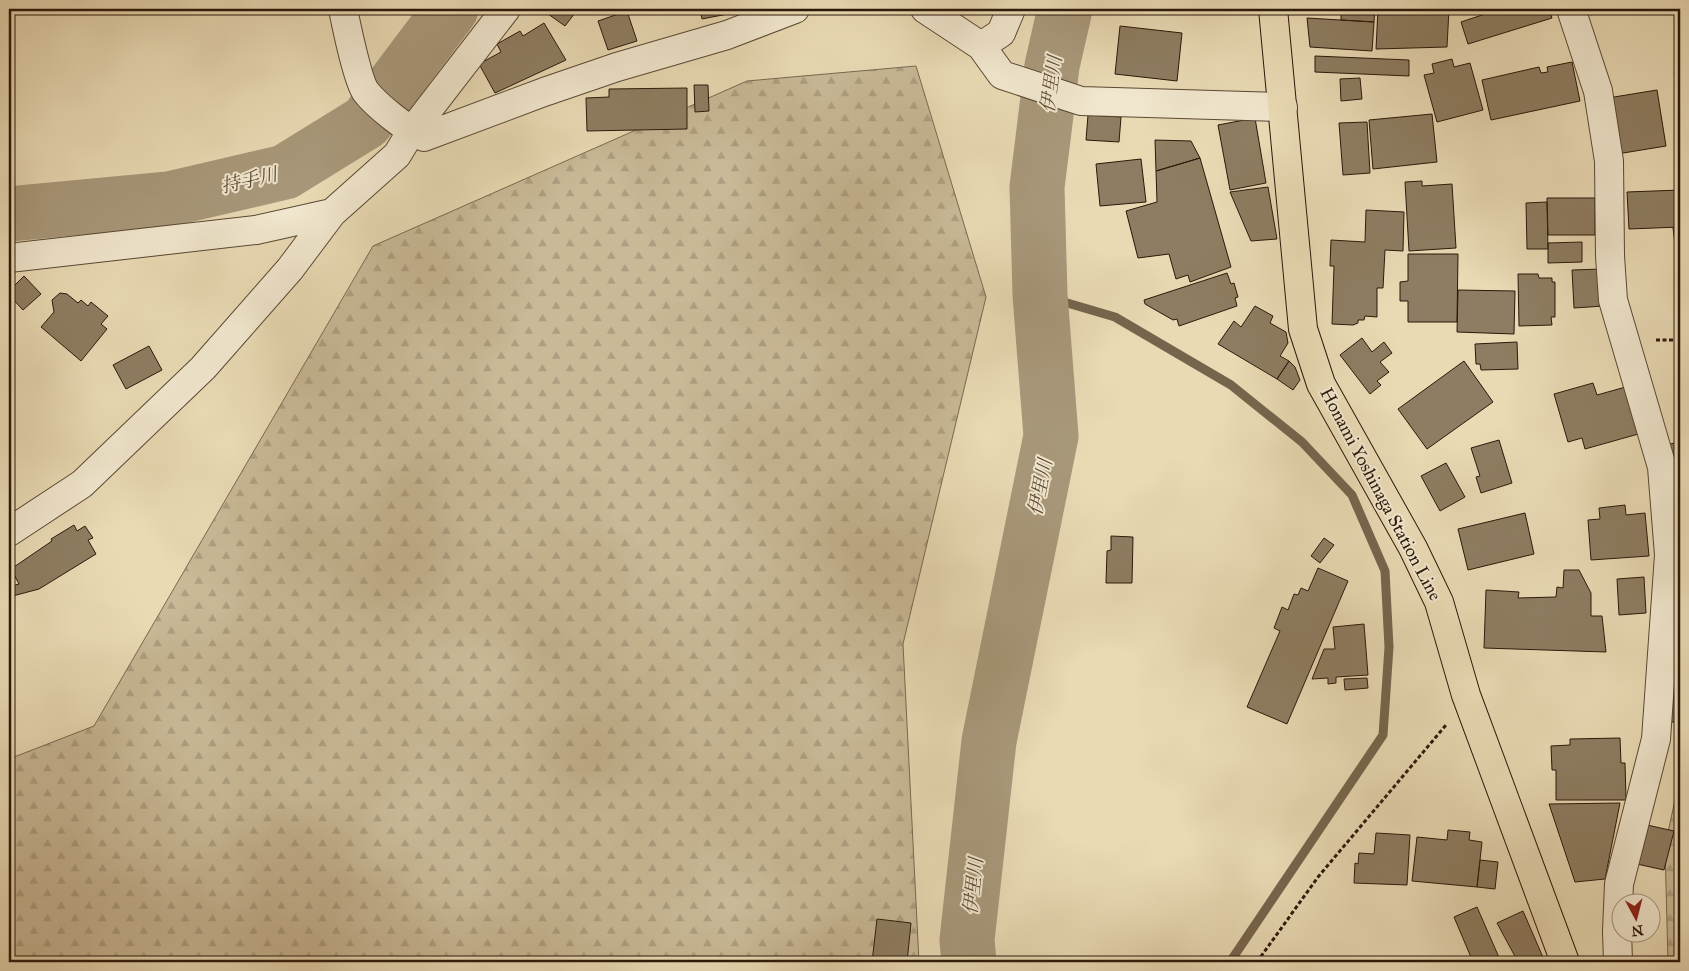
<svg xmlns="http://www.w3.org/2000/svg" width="1689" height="971" viewBox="0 0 1689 971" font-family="'IM FELL Great Primer','Noto Serif JP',serif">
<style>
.forest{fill:url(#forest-firs);stroke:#7a6850}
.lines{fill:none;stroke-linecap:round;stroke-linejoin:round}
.stream{stroke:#76654d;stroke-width:9}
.river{stroke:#a8987a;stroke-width:55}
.building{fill:#8e7d62;stroke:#2b180a}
.minor-casing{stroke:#5a4834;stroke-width:30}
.major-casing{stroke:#2b180a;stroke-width:30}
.path{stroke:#2b180a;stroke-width:3;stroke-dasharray:4 2.5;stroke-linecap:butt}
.minor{stroke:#f1e7ce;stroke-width:28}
.major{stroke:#e9dab4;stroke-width:28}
.labels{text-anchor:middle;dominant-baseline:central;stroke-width:4;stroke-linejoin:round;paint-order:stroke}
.street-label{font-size:18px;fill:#2b180a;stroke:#f1e7ce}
.water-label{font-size:19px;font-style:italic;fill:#5d4b37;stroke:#f1e7ce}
</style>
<defs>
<pattern id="forest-firs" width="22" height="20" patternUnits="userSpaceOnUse" patternTransform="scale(1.25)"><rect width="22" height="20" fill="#c9b997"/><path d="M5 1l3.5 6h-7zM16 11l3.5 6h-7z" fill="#ad9e81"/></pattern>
</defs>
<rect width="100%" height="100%" fill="#e9dab4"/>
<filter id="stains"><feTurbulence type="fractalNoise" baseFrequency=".004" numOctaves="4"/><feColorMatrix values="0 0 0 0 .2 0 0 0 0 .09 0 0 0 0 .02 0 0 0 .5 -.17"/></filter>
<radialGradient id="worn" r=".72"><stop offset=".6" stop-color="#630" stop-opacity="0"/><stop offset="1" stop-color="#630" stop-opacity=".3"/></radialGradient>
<path class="forest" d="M916,66L986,297L903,644L919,962H9V759L94,726L373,246L747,81Z
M1680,777V962H1668L1665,846Z"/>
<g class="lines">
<path class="stream" d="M1040,295L1115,317L1231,385L1302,442L1352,495L1385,571L1389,647L1383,735L1230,962"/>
<path class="river" d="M9,214L169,199L285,172L366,122L451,9
M969,962L967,940L989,741L1051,436L1040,295L1037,187L1052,66L1065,9"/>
</g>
<path class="building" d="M541,9H578L565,26Z
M700,9H737L738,12L702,19Z
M1163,9H1188V14L1163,12Z
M1341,9H1375L1374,22L1341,20Z
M1378,9H1449L1447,47L1376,49Z
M1494,9H1549L1552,18L1468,44L1461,22L1494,11Z
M1589,9H1608L1591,15Z
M627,11L637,41L608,50L598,21Z
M1307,18L1374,22L1372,51L1310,47Z
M544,23L566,60L495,93L479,64L501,52L497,44L520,31L523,36Z
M1120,26L1182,33L1177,81L1115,74Z
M1315,56L1409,60V76L1315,72Z
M1452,59L1454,67L1470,63L1483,110L1437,122L1424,75L1434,73L1432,64Z
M1572,62L1580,101L1491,120L1482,80L1539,67L1541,73L1548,72L1547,67Z
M1680,71V92L1674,73Z
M1360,78L1362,99L1341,101L1340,79Z
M694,85H708L709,111L695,112Z
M687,88V129L587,131L586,98L609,97V89Z
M1657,90L1666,146L1617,154L1608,98Z
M1432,114L1437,162L1373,169L1369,120Z
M1088,115L1121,117L1119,142L1086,140Z
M1255,118L1266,183L1230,190L1218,125Z
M1367,122L1370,173L1343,175L1339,123Z
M1155,140L1191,141L1200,158L1156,171Z
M1200,158L1231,267L1190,282L1188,275L1176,279L1169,254L1138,258L1126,211L1157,202L1156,171Z
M1141,159L1146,202L1100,206L1096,164Z
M1422,181V186L1452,184L1456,248L1409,251L1405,182Z
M1268,187L1277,239L1251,241L1230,192Z
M1680,190V227L1629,229L1627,192Z
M1547,198H1595V235H1548Z
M1547,202L1548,249H1527L1526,203Z
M1366,210L1404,212L1403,251L1385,250L1383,288H1377V317L1365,316L1364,320H1358V323L1353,325L1332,324L1334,266H1330L1331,240L1365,242Z
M1673,228H1680V244H1675Z
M1582,242V262L1548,263V243Z
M1408,254H1458L1457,322H1408V301H1400V282L1408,281Z
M1602,269L1604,306L1574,308L1572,270Z
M1227,273L1231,284L1234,283L1238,297L1235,298L1237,306L1179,326L1177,319L1173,320L1145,304L1144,300Z
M1518,274H1538L1539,278H1552V282H1555V317H1551L1552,325L1519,326Z
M24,276L41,294L23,310L9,295V291Z
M1458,290L1515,291L1514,334L1457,332Z
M60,293L67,294L78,303L81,300L88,306L91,302L108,316L101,324L107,329L81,361L41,327L54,312L52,300Z
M1255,306L1273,316L1270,323L1286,332L1288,343L1280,356L1289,361L1277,379L1218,344L1234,321L1241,327Z
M1362,338L1372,352L1384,342L1392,353L1380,362L1389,372L1377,381L1381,385L1370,394L1340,355Z
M1517,342L1518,369L1481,370L1480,364H1476L1475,344Z
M149,346L162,370L126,389L113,365Z
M1289,361L1295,367L1300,380L1293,390L1277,379Z
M1464,361L1493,402L1427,449L1398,409Z
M1593,383L1597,395L1629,386L1642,433L1585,449L1582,438L1568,442L1554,394Z
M1499,440L1512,483L1481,493L1476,477L1480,476L1471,448Z
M1680,442V496H1677L1665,445Z
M1446,463L1465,497L1440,511L1421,476Z
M1625,505L1626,515L1645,513L1649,556L1591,560L1588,520L1600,519L1599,508Z
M1525,513L1534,554L1468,570L1458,529Z
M74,525L77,531L85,526L93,538L88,540L96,554L39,589L9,597V587L19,584L11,569L52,541L51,539Z
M1111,536L1133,537L1132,583H1106L1107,551L1111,550Z
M1324,538L1334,545L1320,563L1311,556Z
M1318,568L1348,581L1287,724L1247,707L1280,631L1274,628L1282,607L1288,610L1294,594L1298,595L1301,588L1308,591Z
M1564,570H1579L1591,593V616H1602L1606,652L1484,648L1486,590L1519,592L1518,598L1556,597L1557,587L1563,588Z
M1644,577L1646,613L1619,615L1617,579Z
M1672,594H1680V650L1671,649Z
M1364,624L1368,675L1336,677V683L1328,684V678L1312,679L1324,649H1335L1333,627Z
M1671,651L1680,652V722H1667Z
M1367,678L1368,688L1345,690L1344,679Z
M1620,738L1621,763H1625L1626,800H1556V770H1552L1551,746L1570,745V739Z
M1620,803L1605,879L1575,882L1549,804Z
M1647,825L1674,831L1664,870L1637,864Z
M1448,830L1470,832L1469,840L1482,842L1477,887L1412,881L1417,837L1447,840Z
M1376,833L1410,835L1407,885L1354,883L1355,863L1358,864L1359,853L1374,854Z
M1480,860L1498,862L1495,889L1477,887Z
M1477,907L1501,962H1473L1454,917Z
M1523,911L1545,962H1518L1497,923Z
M877,919L911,923L907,962H872Z"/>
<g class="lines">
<defs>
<path id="minor" d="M343,9C346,24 358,82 366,92C376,105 408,131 424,137L544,92L617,67L727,35L795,9
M925,9L981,46L1002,75L1081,101L1283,107
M1571,9L1598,91L1609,161L1610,256L1613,300L1662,467L1669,555L1656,739L1619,884L1617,931L1618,962
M981,46L1001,33L1011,9
M9,258L256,230L332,213
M9,532L82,484L203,368L290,269L332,213L397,155L411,132L506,9"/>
<path id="major" d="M1273,9L1303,329L1321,384L1413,548L1439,602L1466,695L1565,962"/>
</defs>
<use href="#minor" class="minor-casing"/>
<use href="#major" class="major-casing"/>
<path class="path" d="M1656,340H1680
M1257,962L1318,877L1446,725"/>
<use href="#minor" class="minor"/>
<use href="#major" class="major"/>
</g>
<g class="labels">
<g class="street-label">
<text transform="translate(1381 494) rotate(62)">Honami Yoshinaga Station Line</text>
</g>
<g class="water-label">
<text transform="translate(1051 84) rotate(-82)">伊里川</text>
<text transform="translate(249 180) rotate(-13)">持手川</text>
<text transform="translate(1040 487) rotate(-79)">伊里川</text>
<text transform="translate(973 886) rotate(-84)">伊里川</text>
</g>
</g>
<rect width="1689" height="971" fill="none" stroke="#e9dab4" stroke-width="30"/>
<rect x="10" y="10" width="1669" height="951" fill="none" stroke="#2b180a" stroke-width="2.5"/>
<rect x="15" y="15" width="1659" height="941" fill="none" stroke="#2b180a"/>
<g transform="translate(1636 918) rotate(173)"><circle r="24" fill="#f1e7ce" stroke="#a29480"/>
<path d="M0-4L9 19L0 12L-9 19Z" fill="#8f2418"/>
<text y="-8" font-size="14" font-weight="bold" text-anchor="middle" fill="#2b180a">N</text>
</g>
<rect width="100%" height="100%" filter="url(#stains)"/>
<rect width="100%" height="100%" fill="url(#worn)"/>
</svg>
